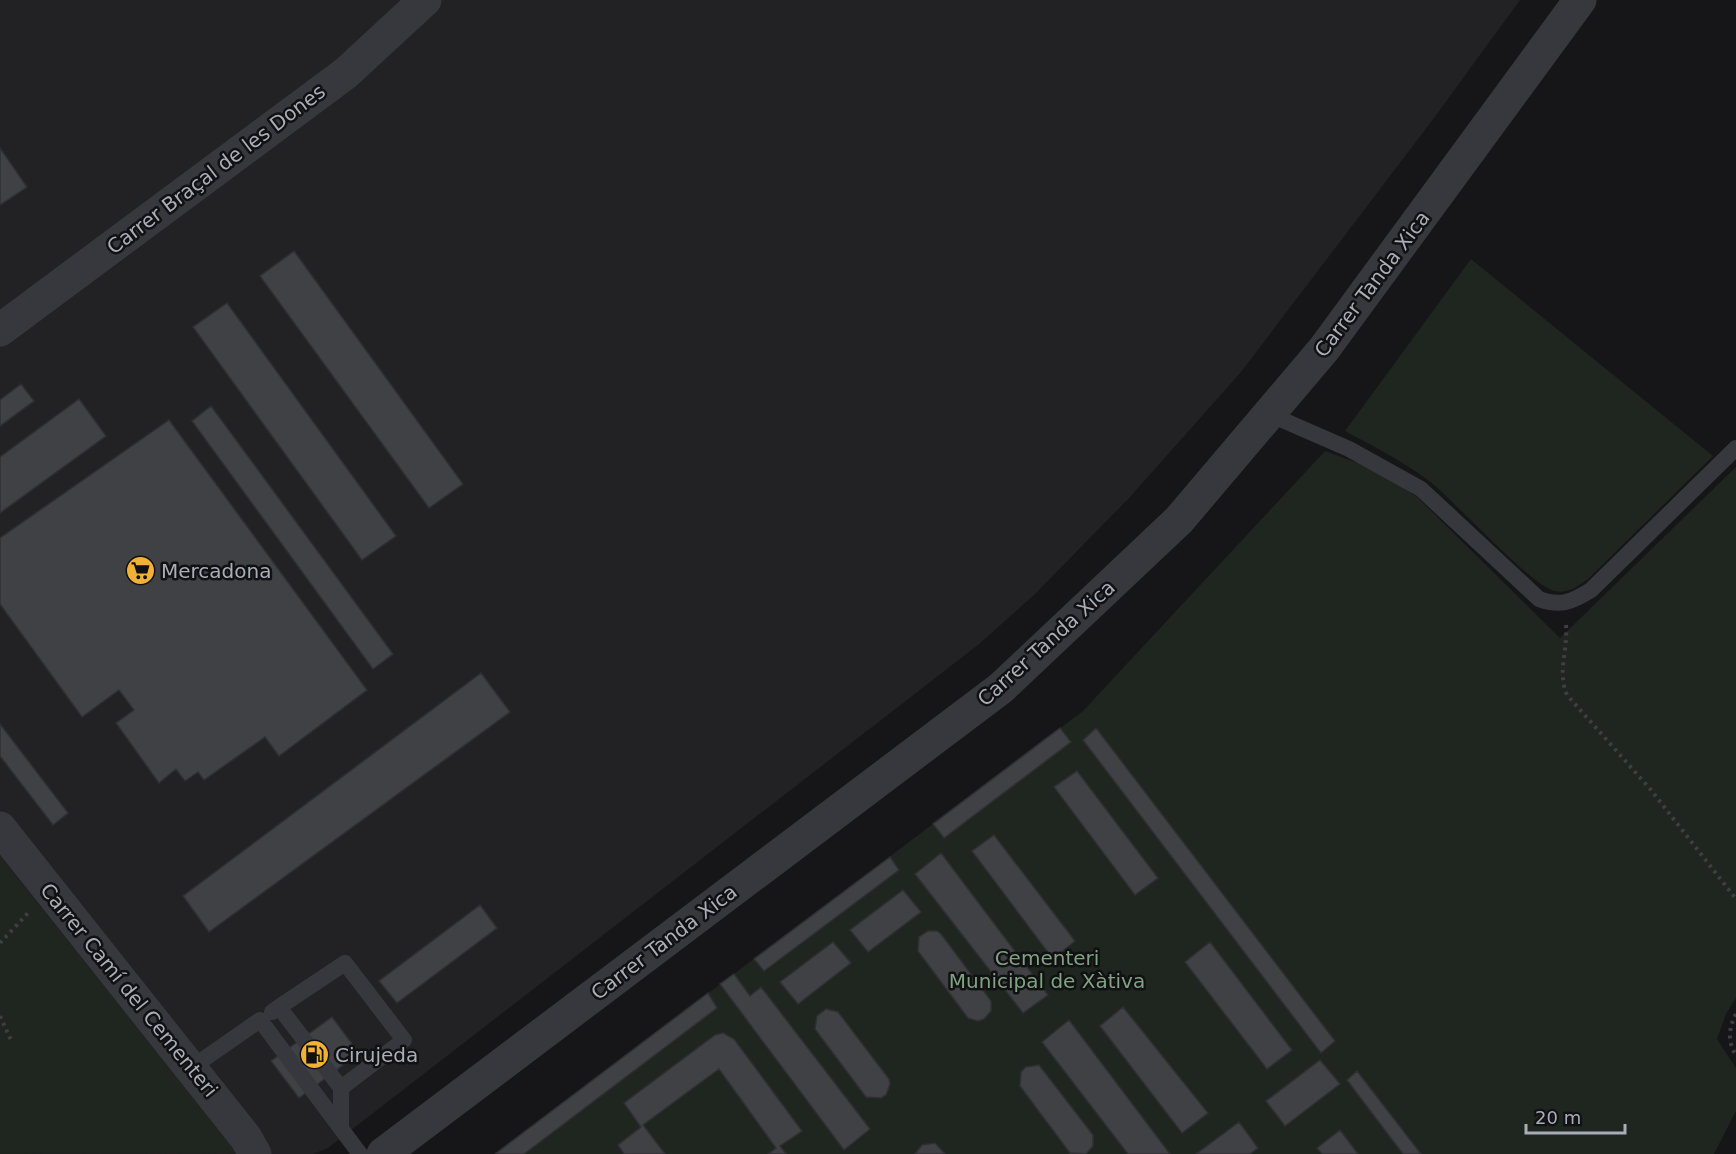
<svg xmlns="http://www.w3.org/2000/svg" width="1736" height="1154" viewBox="0 0 1736 1154" font-family="'DejaVu Sans',sans-serif">
<style>
.built{fill:#222225}
.green{fill:#1e261f}
.building{fill:#404145;stroke:#303034;stroke-width:1.5}
.lines{fill:none;stroke-linecap:round;stroke-linejoin:round}
.path{stroke:#3d3f44;stroke-width:4;stroke-dasharray:3 4.5;stroke-linecap:butt}
.lane{stroke:#37383d;stroke-width:16}
.street{stroke:#37383d;stroke-width:33}
.labels{text-anchor:middle;dominant-baseline:central;stroke-width:5;stroke-linejoin:round;paint-order:stroke}
.street-label{font-size:20px;fill:#a8adb8;stroke:#111113}
.poi-label{font-size:20px;fill:#a8adb8;stroke:#111113;text-anchor:start}
.park-label{font-size:20px;fill:#7fa381;stroke:#111113}
</style>
<rect width="100%" height="100%" fill="#161618"/>
<path class="built" d="M0,0H1520L1434,118L1241,372L1130,497L1035,594L978,645L328,1148L313,1154H0Z"/>
<path class="green" d="M1471,259L1713,456L1588,579C1578,586 1568,594 1555,591C1531,586 1455,501 1428,480C1402,461 1373,446 1345,431Z
M1325,451L1377,470L1417,497L1560,638L1736,467V998L1726,1014L1717,1039L1736,1068V1111L1714,1154H495L1083,711Z
M0,857L239,1153L0,1154Z"/>
<path class="building" d="M0,148L27,187L0,205Z
M294,251L463,484L429,508L260,276Z
M227,303L396,536L362,560L193,327Z
M21,384L34,401L0,426V400Z
M79,399L106,436L0,513V457Z
M211,406L393,654L373,669L192,421Z
M169,420L367,690L279,756L265,737L204,780L198,772L185,781L176,769L159,783L116,723L134,710L119,690L82,717L0,604V538Z
M481,673L510,712L209,932L183,896Z
M0,724L68,813L53,825L0,756Z
M1060,728L1071,742L944,838L933,824Z
M1096,728L1335,1041L1321,1053L1083,740Z
M1077,771L1158,878L1135,895L1054,787Z
M994,835L1075,941L1053,959L972,851Z
M941,853L1048,995L1023,1013L915,874Z
M890,857L899,870L764,971L754,959Z
M903,890L921,912L868,952L850,930Z
M480,905L497,928L397,1003L379,981Z
M928,931H937L941,934L991,1001V1011L984,1019L978,1021L968,1018L918,951L919,937Z
M833,942L851,963L798,1004L780,982Z
M1210,942L1292,1050L1267,1069L1185,962Z
M734,974L750,996L761,987L870,1129L844,1150L720,984Z
M708,993L717,1008L524,1154H495Z
M1123,1007L1208,1113L1182,1133L1100,1026Z
M826,1009L838,1012L889,1079L890,1084L886,1095L881,1098L866,1097L815,1029L817,1016Z
M332,1017L359,1053L299,1098L271,1061Z
M1069,1020L1170,1154H1128L1042,1042Z
M723,1033L734,1039L802,1131L780,1146L786,1154H768L776,1148L719,1069L643,1125L665,1154H624L618,1145L641,1127L624,1103L715,1035Z
M1320,1060L1340,1084L1285,1126L1266,1101Z
M1039,1065L1093,1135V1146L1086,1154L1070,1153L1020,1086L1021,1072L1026,1067Z
M1357,1071L1421,1154H1403L1347,1080Z
M1239,1122L1258,1148L1250,1154H1196Z
M1340,1130L1358,1154H1322L1317,1148Z
M935,1143L945,1154H915L922,1145Z"/>
<g class="lines">
<path class="path" d="M1566,625C1568,651 1557,671 1567,695L1651,790L1736,899
M0,943L28,913
M1736,1014C1729,1028 1727,1041 1736,1055
M0,1016L11,1040"/>
<path class="lane" d="M1269,414L1349,449L1421,489L1539,599C1560,607 1572,602 1591,590L1736,448
M279,1007L345,963L404,1040L341,1088
M272,1012L279,1007L341,1088V1128
M191,1068L260,1020L360,1154"/>
<path class="street" d="M0,330L346,73L425,0
M0,828L246,1138L255,1154
M383,1154L1001,688L1179,520L1324,349L1580,0"/>
</g>
<defs>
<symbol id="supermarket-disc" viewBox="-11 -11 22 22"><circle r="9.5" fill="#f2b134" stroke="#111113"/><path d="M-6-5.5h2.5l.6 2H6L4.5 2H-2.5L-4.4-4H-6ZM-1.5 3.2a1.3 1.3 0 1 0 .1 0ZM3 3.2a1.3 1.3 0 1 0 .1 0Z" fill="#111"/></symbol>
<symbol id="fuel-disc" viewBox="-11 -11 22 22"><circle r="9.5" fill="#f2b134" stroke="#111113"/><path d="M-5.5-6h7V0h2V4h1.3V-2.5L3-4.5l.8-.8L6-3V5H2.5V1h-1V6h-7ZM-4.2-4.7v3.2H.2V-4.7Z" fill="#111"/></symbol>
</defs>
<g fill-rule="evenodd">
<use href="#supermarket-disc" x="124" y="554" width="33" height="33"/>
<use href="#fuel-disc" x="298" y="1038" width="33" height="33"/>
</g>
<g class="labels">
<g class="street-label">
<text transform="translate(216 169) rotate(-37)">Carrer Braçal de les Dones</text>
<text transform="translate(1372 284) rotate(-53)">Carrer Tanda Xica</text>
<text transform="translate(1046 643) rotate(-42)">Carrer Tanda Xica</text>
<text transform="translate(664 942) rotate(-37)">Carrer Tanda Xica</text>
<text transform="translate(129 990) rotate(51)">Carrer Camí del Cementeri</text>
</g>
<g class="poi-label">
<text x="161" y="571">Mercadona</text>
<text x="335" y="1055">Cirujeda</text>
</g>
<g class="park-label">
<text x="1047" y="958">Cementeri<tspan x="1047" dy="23">Municipal de Xàtiva</tspan></text>
</g>
</g>
<path d="M1526 1124v9h99v-9" fill="none" stroke="#a8adb8" stroke-width="3"/>
<text x="1535" y="1124" font-size="18" fill="#a8adb8" stroke="#111113" stroke-width="4.5" paint-order="stroke">20 m</text>
</svg>
